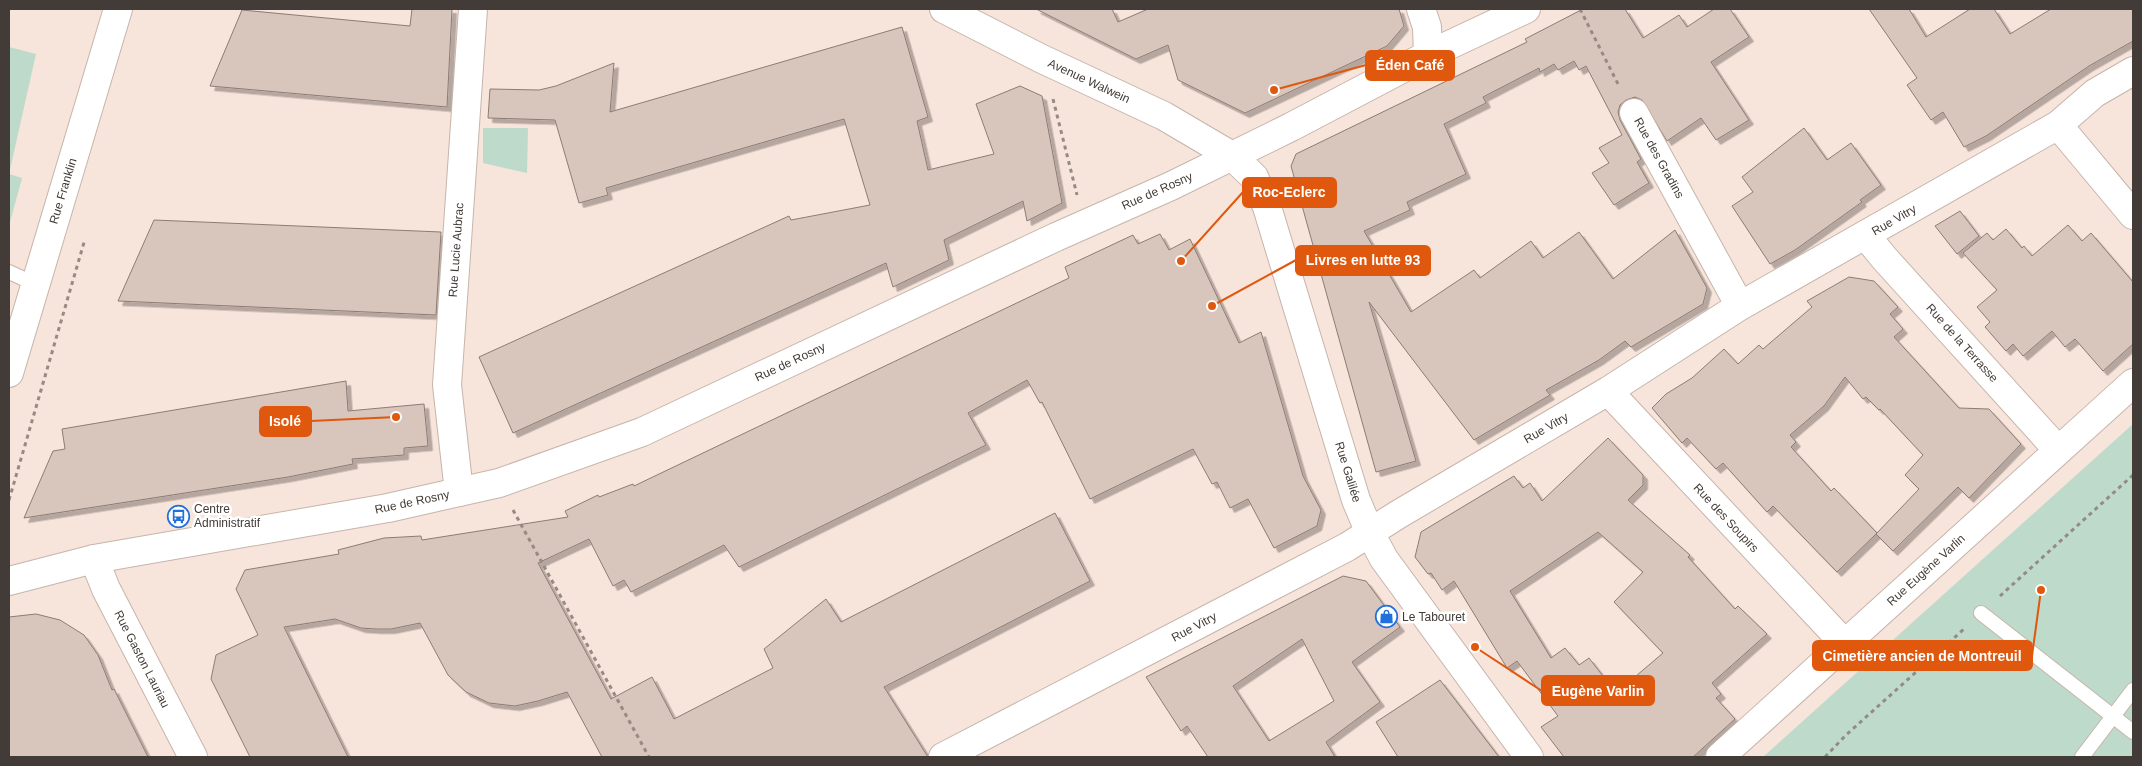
<svg xmlns="http://www.w3.org/2000/svg" width="2142" height="766" viewBox="0 0 2142 766" font-family="Helvetica,sans-serif">
<style>
.green{fill:#bddacb}
.building{fill:#d8c6bc;stroke:#8d7c73;fill-rule:evenodd;filter:url(#shadow)}
.lines{fill:none;stroke-linecap:round;stroke-linejoin:round}
.lane-casing{stroke:#c6b5ab;stroke-width:16}
.street-casing{stroke:#c6b5ab;stroke-width:30}
.secondary-casing{stroke:#c6b5ab;stroke-width:30}
.primary-casing{stroke:#c6b5ab;stroke-width:30}
.path{stroke:#978a83;stroke-width:3;stroke-dasharray:4 4;stroke-linecap:butt}
.lane{stroke:#fff;stroke-width:14}
.street{stroke:#fff;stroke-width:28}
.secondary{stroke:#fff;stroke-width:28}
.primary{stroke:#fff;stroke-width:28}
.labels{text-anchor:middle;dominant-baseline:central;stroke-width:5;stroke-linejoin:round;paint-order:stroke}
.street-label{font-size:12px;fill:#423b37;stroke:#fff}
.poi-label{font-size:12px;fill:#423b37;stroke:#fff;text-anchor:start}
.leader{fill:none;stroke:#e0580e;stroke-width:2}
.callout-dot{fill:#e0580e;stroke:#fff;stroke-width:2}
.callout{fill:#e0580e;stroke:#e0580e;stroke-width:2}
.callout-label{font-size:14px;text-anchor:middle;font-weight:bold;fill:#fff}
</style>
<defs>
<filter id="shadow"><feDropShadow dx="4.5" dy="4.5" stdDeviation="0" flood-color="#0004"/></filter>
</defs>
<rect width="100%" height="100%" fill="#f7e4da"/>
<path class="green" d="M9,47L36,54L9,174L22,178L9,226Z
M483,128H528L527,173L483,163Z
M2133,424V757H1763Z"/>
<path class="building" d="M412,9H452L447,107L210,86L242,10L410,26Z
M1036,9H1112L1118,22L1148,9H1399L1404,26L1387,46L1245,113L1178,80L1168,45L1136,59Z
M1583,9H1625L1643,38L1679,15L1687,27L1714,9H1730L1749,37L1711,62L1749,120L1716,140L1701,118L1667,141L1642,100L1635,97L1626,100L1620,105L1618,112L1620,120L1641,159L1637,162L1649,183L1614,205L1592,173L1609,163L1599,148L1622,135L1586,66L1579,70L1574,61L1558,70L1554,64L1540,72L1539,68L1483,97L1486,103L1444,124L1466,174L1407,202L1410,210L1364,231L1411,312L1474,270L1480,278L1531,241L1543,258L1579,232L1613,279L1675,230L1707,288L1703,304L1631,347L1625,341L1599,360L1546,390L1550,395L1474,440L1369,302L1416,461L1376,472L1291,166L1296,154L1527,42L1525,39Z
M1869,9H1909L1926,37L1970,9H1994L2010,34L2051,9H2133V41L2089,66L1986,136L1964,147L1943,112L1931,120L1907,85L1917,78Z
M902,27L928,117L917,121L928,170L994,154L976,104L1020,86L1042,96L1062,203L1027,221L1023,201L944,240L949,260L893,287L886,263L513,433L479,357L789,216L791,220L870,205L844,119L606,188L608,195L579,203L555,120L488,118L490,89L539,90L556,86L614,63L610,112Z
M1804,128L1827,160L1851,143L1881,185L1860,200L1862,202L1795,250L1770,264L1732,206L1753,192L1742,177Z
M1960,211L1979,236L1957,254L1935,226Z
M154,220L441,232L436,315L118,301Z
M2068,225L2082,241L2091,233L2133,282V344L2103,371L2075,339L2065,347L2052,331L2023,356L2013,344L2006,351L1985,327L1990,322L1977,307L1997,290L1963,253L1987,233L1993,240L2006,229L2022,248L2024,246L2032,256Z
M1160,234L1169,250L1190,239L1239,343L1261,332L1303,476L1321,510L1317,526L1274,548L1248,499L1230,508L1217,482L1212,484L1193,449L1090,499L1042,402L1040,403L1027,380L968,413L986,445L739,567L724,545L631,592L624,580L613,586L589,539L538,563L611,699L652,677L674,719L773,668L764,649L826,599L841,622L1055,513L1090,581L884,687L928,757H602L567,692L538,701L515,706L489,703L466,692L448,675L420,623L391,629H376L361,628L335,619L284,627L348,757H250L211,679L216,655L258,635L236,589L245,570L339,554L338,550L384,538L421,536L422,540L568,517L565,511L598,495L599,497L633,484L634,486L1069,278L1065,267L1133,235L1138,244Z
M1849,277L1874,281L1898,307L1890,314L1903,329L1894,337L1959,408L1989,409L2021,444L1969,498L1958,487L1893,551L1876,534L1919,489L1905,475L1923,455L1880,409L1879,410L1866,397L1863,399L1845,377L1824,406L1790,435L1796,442L1791,447L1831,491L1834,488L1877,533L1837,572L1773,506L1767,512L1723,463L1716,469L1687,438L1682,443L1652,408L1666,394L1692,378L1724,349L1738,364L1759,345L1763,349L1812,307L1807,301Z
M346,381L348,411L424,404L428,446L404,448V455L352,459L353,464L288,477L24,518L53,451L65,449L62,429Z
M1608,438L1643,475V485L1628,500L1690,555L1688,557L1735,609L1738,606L1767,634L1712,683L1721,694L1716,698L1735,719L1693,757H1564L1541,727L1558,716L1517,661L1507,668L1454,581L1442,590L1431,573L1428,574L1415,557L1421,532L1514,476L1523,488L1530,483L1542,501ZM1598,532L1643,572L1614,602L1663,653L1616,693L1589,658L1579,665L1565,648L1551,658L1510,591Z
M1343,576L1366,581L1400,627L1352,662L1380,702L1326,742L1335,757H1208L1187,726L1181,731L1146,677ZM1302,639L1334,701L1269,741L1233,686Z
M36,614L60,620L84,635L98,655L112,690L114,689L148,757H9V617Z
M1440,680L1499,757H1398L1376,722Z"/>
<g class="lines">
<defs>
<path id="lane" d="M9,272L35,284
M1981,613L2133,732
M2082,757L2133,690"/>
<path id="street" d="M1421,9L1427,27L1428,55
M1634,113L1740,306
M2058,125L2133,215
M1232,156L1254,177L1267,207L1356,500L1370,533L1384,559L1529,757
M1866,236L1885,259L2058,450
M1608,391L1845,644
M459,492L447,385L473,9
M94,559L106,589L193,757
M943,757L1347,547L1399,514L1608,391L1740,306L2058,125L2095,93L2133,71
M1720,757L2133,383"/>
<path id="secondary" d="M944,9L1040,58L1164,116L1232,156
M9,581L94,559L388,508L499,483L642,432L1056,237L1171,186L1291,127L1428,55L1526,9"/>
<path id="primary" d="M9,373L118,9"/>
</defs>
<use href="#lane" class="lane-casing"/>
<use href="#street" class="street-casing"/>
<use href="#secondary" class="secondary-casing"/>
<use href="#primary" class="primary-casing"/>
<path class="path" d="M1580,9L1619,86
M1053,99L1077,195
M9,500L85,239
M513,510L649,757
M2000,596L2133,475
M1825,757L1846,735L1964,629"/>
<use href="#lane" class="lane"/>
<use href="#street" class="street"/>
<use href="#secondary" class="secondary"/>
<use href="#primary" class="primary"/>
</g>
<defs>
<symbol id="bus-ring" viewBox="-11 -11 22 22"><circle r="9.5" fill="#fff" stroke="#2170db" stroke-width="1.5"/><path d="M-5-6H5V4H4V6H2V4H-2V6H-4V4H-5ZM-3.5-4V0h7V-4ZM-3.5 1.2v1.5H-2V1.2ZM2 1.2v1.5H3.5V1.2Z" fill="#2170db"/></symbol>
<symbol id="shop-ring" viewBox="-11 -11 22 22"><circle r="9.5" fill="#fff" stroke="#2170db" stroke-width="1.5"/><path d="M-5-2.5h2.3a2.7 3.5 0 0 1 5.4 0H5L5.5 6h-11ZM-1.5-2.5h3a1.5 2.3 0 0 0-3 0Z" fill="#2170db"/></symbol>
</defs>
<g fill-rule="evenodd">
<use href="#bus-ring" x="166" y="504" width="25" height="25"/>
<use href="#shop-ring" x="1374" y="604" width="25" height="25"/>
</g>
<g class="labels">
<g class="street-label">
<text transform="translate(1089 81) rotate(25)">Avenue Walwein</text>
<text transform="translate(1659 158) rotate(61)">Rue des Gradins</text>
<text transform="translate(63 191) rotate(-73)">Rue Franklin</text>
<text transform="translate(1157 191) rotate(-24)">Rue de Rosny</text>
<text transform="translate(1894 220) rotate(-30)">Rue Vitry</text>
<text transform="translate(456 250) rotate(-86)">Rue Lucie Aubrac</text>
<text transform="translate(1962 343) rotate(48)">Rue de la Terrasse</text>
<text transform="translate(790 362) rotate(-25)">Rue de Rosny</text>
<text transform="translate(1546 428) rotate(-30)">Rue Vitry</text>
<text transform="translate(1348 472) rotate(73)">Rue Galilée</text>
<text transform="translate(412 502) rotate(-12)">Rue de Rosny</text>
<text transform="translate(1726 518) rotate(47)">Rue des Soupirs</text>
<text transform="translate(1926 570) rotate(-42)">Rue Eugène Varlin</text>
<text transform="translate(1194 627) rotate(-28)">Rue Vitry</text>
<text transform="translate(142 659) rotate(63)">Rue Gaston Lauriau</text>
</g>
<g class="poi-label">
<text x="194" y="509">Centre<tspan x="194" dy="14">Administratif</tspan></text>
<text x="1402" y="617">Le Tabouret</text>
</g>
</g>
<path class="leader" d="M1274 90L1366 65M1181 261L1243 192M1212 306L1296 260M396 417L311 421M2041 590L2032 656M1475 647L1542 691"/>
<g class="callout-dot">
<circle cx="1274" cy="90" r="5"/>
<circle cx="1181" cy="261" r="5"/>
<circle cx="1212" cy="306" r="5"/>
<circle cx="396" cy="417" r="5"/>
<circle cx="2041" cy="590" r="5"/>
<circle cx="1475" cy="647" r="5"/>
</g>
<g class="callout">
<rect x="1366" y="51" width="88" height="29" rx="5"/>
<rect x="1243" y="178" width="93" height="29" rx="5"/>
<rect x="1296" y="246" width="134" height="29" rx="5"/>
<rect x="260" y="407" width="51" height="29" rx="5"/>
<rect x="1813" y="641" width="219" height="29" rx="5"/>
<rect x="1542" y="676" width="112" height="29" rx="5"/>
</g>
<g class="callout-label">
<text x="1410" y="70">Éden Café</text>
<text x="1289" y="197">Roc-Eclerc</text>
<text x="1363" y="265">Livres en lutte 93</text>
<text x="285" y="426">Isolé</text>
<text x="1922" y="661">Cimetière ancien de Montreuil</text>
<text x="1598" y="696">Eugène Varlin</text>
</g>
<rect width="2142" height="766" fill="none" stroke="#423b37" stroke-width="20"/>
</svg>
